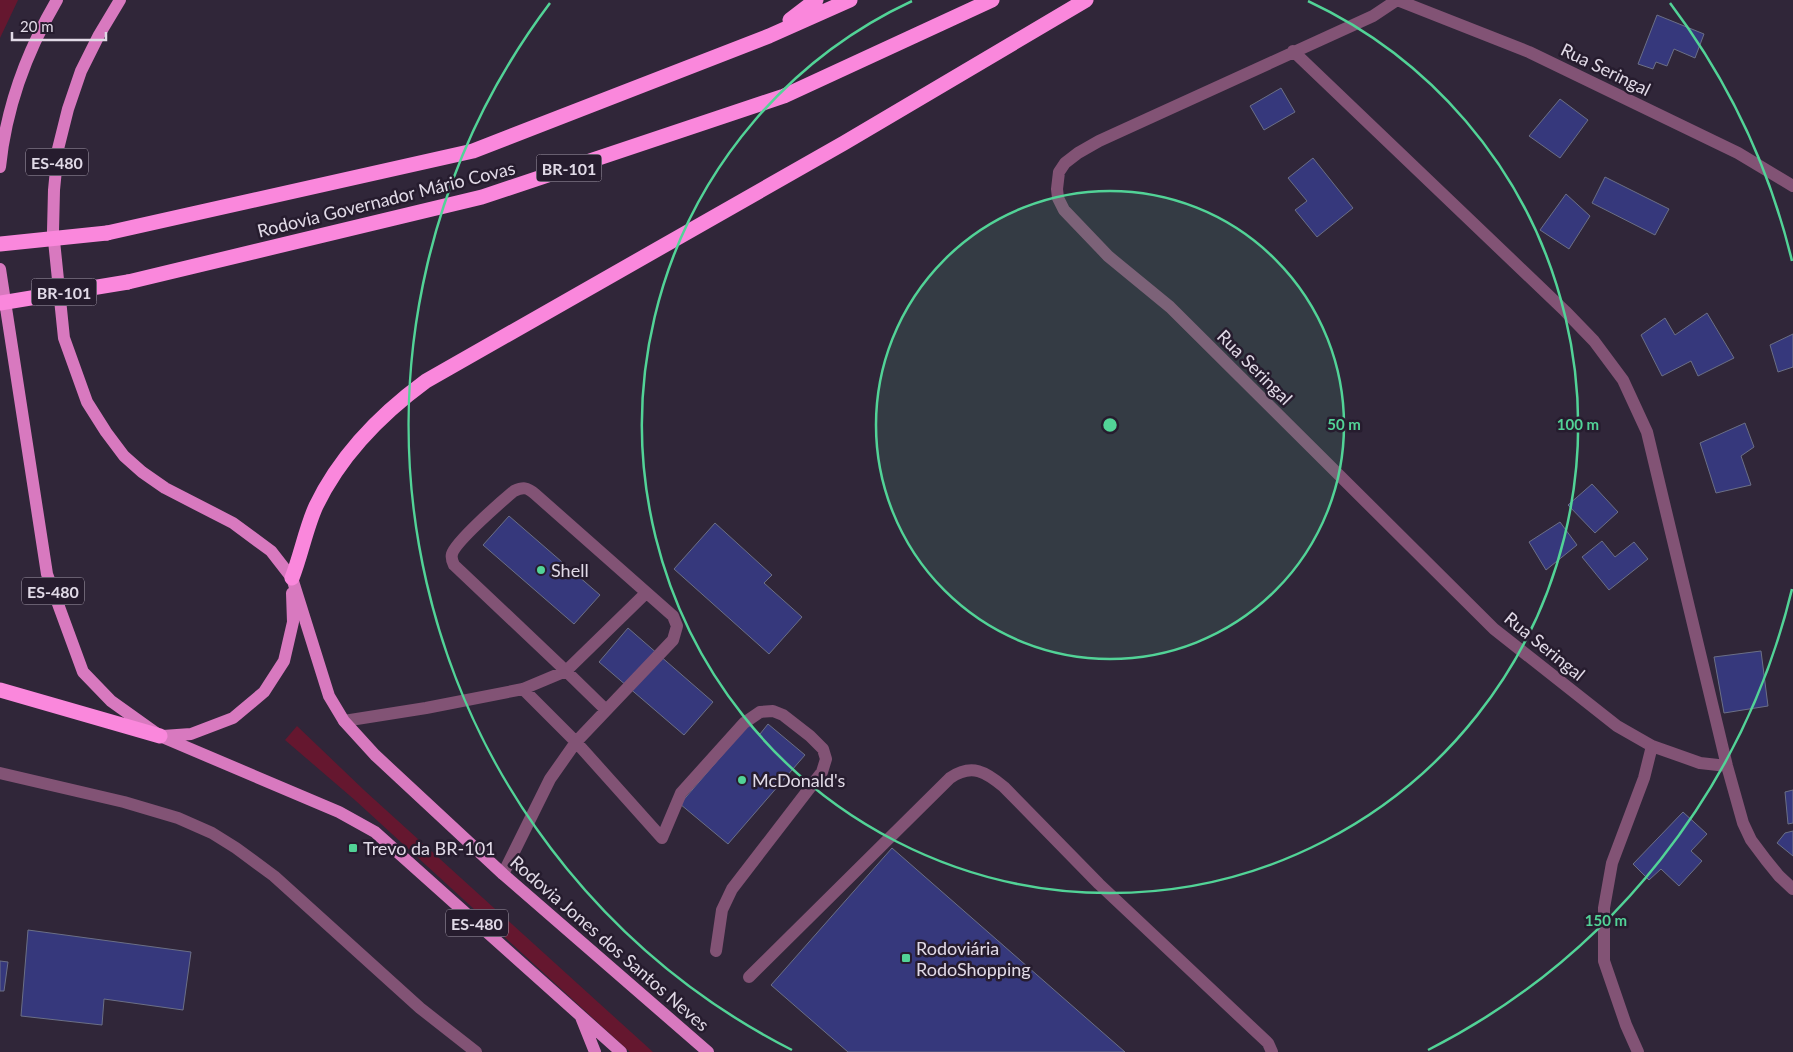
<svg xmlns="http://www.w3.org/2000/svg" width="1793" height="1052" viewBox="0 0 1793 1052" font-family="Lato,sans-serif">
<style>
.green{fill:#65172f}
.building{fill:#36387c;stroke:#6b6f86}
.lines{fill:none;stroke-linecap:round;stroke-linejoin:round}
.minor{stroke:#825375;stroke-width:12}
.major{stroke:#d879bf;stroke-width:12}
.highway{stroke:#fa87dc;stroke-width:15}
.highway-bridge{stroke:#fa87dc;stroke-width:15}
.ring{fill:none;stroke:#52d397;stroke-width:2.5}
.poi-dot{fill:#52d397;stroke:#261c2e;stroke-width:2}
.labels{text-anchor:middle;dominant-baseline:central;stroke-width:5;stroke-linejoin:round;paint-order:stroke}
.shield{fill:#261c2e;stroke:#a9a1b0;stroke-width:1}
.shield-label{font-size:16px;font-weight:bold;fill:#e1dae7}
.street-label{font-size:18px;fill:#e1dae7;stroke:#261c2e}
.poi-label{font-size:18px;fill:#e1dae7;stroke:#261c2e;text-anchor:start}
.centre{fill:#52d397;stroke:#261c2e;stroke-width:2.5}
.ring-label{font-size:15px;text-anchor:middle;font-weight:bold;fill:#52d397;stroke:#261c2e;stroke-width:5;stroke-linejoin:round;paint-order:stroke}
</style>
<rect width="100%" height="100%" fill="#302639"/>
<path class="green" d="M0,0H18L0,38Z
M297,726L365,791L653,1052H630L356,801L285,740Z"/>
<path class="building" d="M1657,15L1704,34L1695,58L1674,49L1667,66L1656,62L1653,69L1638,64Z
M1281,88L1295,112L1264,130L1250,106Z
M1560,99L1588,120L1560,158L1529,136Z
M1313,158L1353,208L1317,237L1295,210L1307,201L1288,178Z
M1605,177L1669,209L1655,235L1592,203Z
M1566,194L1590,216L1569,249L1540,230Z
M1707,313L1734,358L1698,376L1691,361L1662,376L1641,335L1665,318L1675,335Z
M1793,334V367L1778,372L1770,345Z
M1745,423L1754,447L1741,456L1751,485L1716,493L1700,443Z
M1592,484L1618,512L1595,533L1568,505Z
M509,516L600,595L574,624L483,545Z
M1560,522L1577,545L1546,570L1529,542Z
M715,523L772,575L764,583L802,617L769,654L674,569Z
M1602,541L1615,557L1634,542L1648,559L1609,590L1582,557Z
M628,628L713,702L684,735L599,662Z
M1761,651L1768,706L1724,713L1714,657Z
M749,724L760,734L768,724L805,755L728,844L680,804Z
M1793,790V823L1788,824L1785,792Z
M1683,812L1707,834L1691,851L1702,861L1679,886L1661,869L1649,880L1633,864Z
M1793,831V856L1777,843L1785,833Z
M892,848L1125,1052H848L771,985Z
M28,930L191,952L183,1010L104,999L102,1025L21,1016Z
M0,961L8,962L4,991H0Z"/>
<g class="lines">
<path class="minor" d="M1397,0L1373,16L1099,141L1078,153L1065,163L1059,172L1057,189L1058,198L1064,210L1108,256L1170,307L1494,629L1617,726L1652,746L1700,763L1727,766
M1397,0L1529,52L1738,153L1793,186
M1293,51L1565,311L1594,341L1623,380L1647,432L1727,766L1743,823L1751,840L1766,860L1779,876L1793,889
M523,689L576,742L662,838L681,793L744,723L760,712L773,711L783,715L810,736L823,749L826,759L822,772L732,889L722,910L716,951
M606,710L566,671L646,593
M344,721L426,708L523,689L566,671L454,565C452,561 451,558 452,554C455,542 502,501 514,491C523,487 527,487 535,494L673,616L677,626L673,640L576,742L550,779L503,874
M0,773L124,802L178,818L212,833L236,848L274,876L420,1008L476,1052
M749,977L950,778C972,763 986,772 1004,787L1099,884L1268,1043L1272,1052
M1638,1052L1626,1025L1604,961V908L1612,863L1644,778L1652,746"/>
<path class="major" d="M120,0L99,35L81,71L68,109L58,149L54,190L53,231L64,338L87,402L106,432L124,456L142,472L165,488L233,523L271,551L292,578L329,696L344,721L375,755L503,874L708,1052
M0,167C6,108 27,51 57,0
M0,269L47,574L83,672L111,701L160,736L339,812L375,832L621,1052
M163,736L191,734L233,718L264,692L284,661L293,622L292,593
M581,1017L595,1052"/>
<path class="highway" d="M790,20L816,0
M107,233L473,151L769,36L850,0
M128,282L482,197L784,96L992,0
M292,578C301,555 306,528 316,506C341,454 381,414 426,381L844,143L1086,0
M0,690L160,736"/>
<path class="highway-bridge" d="M0,244L107,233
M0,303L128,282"/>
</g>
<circle cx="1110" cy="425" r="234" fill="#52d397" fill-opacity=".12"/>
<g class="ring">
<circle cx="1110" cy="425" r="234"/>
<path d="M1308 1A468 468 0 1 1 912 1"/>
<path d="M1792 589A701 701 0 0 1 1428 1050M792 1050A701 701 0 0 1 550 3M1670 3A701 701 0 0 1 1792 261"/>
</g>
<g class="poi-dot">
<circle cx="541" cy="570" r="5"/>
<circle cx="742" cy="780" r="5"/>
<rect x="348" y="843" width="10" height="10" rx="2.5"/>
<rect x="901" y="953" width="10" height="10" rx="2.5"/>
</g>
<g class="labels">
<g class="shield">
<rect x="26" y="148.5" width="62" height="27" rx="4"/>
<rect x="536.5" y="154.5" width="65" height="27" rx="4"/>
<rect x="31.5" y="278.5" width="65" height="27" rx="4"/>
<rect x="22" y="577.5" width="62" height="27" rx="4"/>
<rect x="446" y="909.5" width="62" height="27" rx="4"/>
</g>
<g class="shield-label">
<text x="57" y="162">ES-480</text>
<text x="569" y="168">BR-101</text>
<text x="64" y="292">BR-101</text>
<text x="53" y="591">ES-480</text>
<text x="477" y="923">ES-480</text>
</g>
<g class="street-label">
<text transform="translate(1606 69) rotate(26)">Rua Seringal</text>
<text transform="translate(386 199) rotate(-14)">Rodovia Governador Mário Covas</text>
<text transform="translate(1255 367) rotate(45)">Rua Seringal</text>
<text transform="translate(1545 646) rotate(39)">Rua Seringal</text>
<text transform="translate(610 943) rotate(41)">Rodovia Jones dos Santos Neves</text>
</g>
<g class="poi-label">
<text x="551" y="570">Shell</text>
<text x="752" y="780">McDonald's</text>
<text x="363" y="848">Trevo da BR-101</text>
<text x="916" y="948">Rodoviária<tspan x="916" dy="21">RodoShopping</tspan></text>
</g>
</g>
<circle cx="1110" cy="425" r="8" class="centre"/>
<g class="ring-label">
<text x="1344" y="430">50 m</text>
<text x="1578" y="430">100 m</text>
<text x="1606" y="926">150 m</text>
</g>
<path d="M12 32v8h94v-8" fill="none" stroke="#e1dae7" stroke-width="2.5"/>
<text x="20" y="32" font-size="15" fill="#e1dae7" stroke="#261c2e" stroke-width="4" paint-order="stroke">20 m</text>
</svg>
